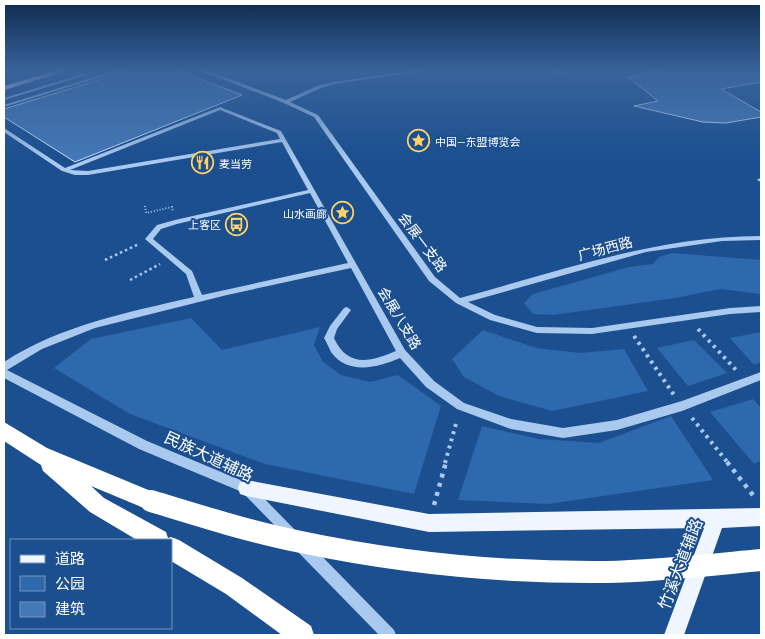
<svg xmlns="http://www.w3.org/2000/svg" width="765" height="639" viewBox="0 0 765 639" font-family="Manrope,'Noto Sans SC',sans-serif">
<style>
.green{fill:#2e69ad}
.building{fill:#4478b7;stroke:#cfe3fa}
.lines{fill:none;stroke-linecap:round;stroke-linejoin:round}
.path-far3{stroke:#a9c9ee;stroke-width:2;stroke-dasharray:1 2;stroke-linecap:butt}
.path-far2{stroke:#a9c9ee;stroke-width:2.5;stroke-dasharray:2.5 3;stroke-linecap:butt}
.path-far1{stroke:#a9c9ee;stroke-width:4;stroke-dasharray:3 4.5;stroke-linecap:butt}
.path{stroke:#a9c9ee;stroke-width:4.5;stroke-dasharray:4 5.5;stroke-linecap:butt}
.minor{fill:#a9c9ee;fill-rule:evenodd}
.major{fill:#f0f6ff;fill-rule:evenodd}
.highway{fill:#fff;fill-rule:evenodd}
.highway-bridge{stroke:#fff;stroke-width:22}
.labels{text-anchor:middle;dominant-baseline:central;stroke-width:4;stroke-linejoin:round;paint-order:stroke}
.far-poi-label{font-size:11px;fill:#fff;stroke:#1b4f8f;text-anchor:start}
.street-label{font-size:14px;fill:#fff;stroke:#1b4f8f}
.near-street-label{font-size:16px;fill:#fff;stroke:#1b4f8f}
</style>
<rect width="100%" height="100%" fill="#1b4f8f"/>
<path class="green" d="M672,253L761,260V294L720,289L675,298L553,315L533,314L524,303L533,294L629,267L653,264L659,257Z
M191,318L222,350L320,327L314,345L323,362L341,375L370,382L398,375L441,406L414,494L265,464L130,414L54,368L91,339Z
M483,330L536,348L580,353L624,349L648,391L552,411L499,396L464,377L452,359Z
M761,332V362L754,365L730,338Z
M694,340L727,373L688,386L657,348Z
M753,399L761,408V461L754,464L710,412Z
M671,416L713,480L548,504L458,500L482,426L539,439L599,443Z"/>
<path class="building" d="M131,70H176L242,95L75,162L4,117V109Z
M662,70H761V82L721,89L761,112V117L726,123L703,122L634,106L658,101L628,77Z"/>
<g class="lines">
<path class="path-far3" d="M145,206L146,213L172,207L173,211"/>
<path class="path-far2" d="M105,260L139,244
M130,280L160,264"/>
<path class="path-far1" d="M698,329L736,370
M634,336L674,395
M692,418L728,463
M445,463L457,420"/>
<path class="path" d="M727,462L756,499
M434,505L446,462"/>
<path class="minor" d="M117,70H124L4,107V105Z
M199,70H206L286,100L317,86L334,82L416,70H429L334,84L321,88L290,102L318,115L435,277L460,298C559,271 658,236 761,236V240L722,241L646,252L468,302L495,315L537,327L592,328L730,308L761,306V312L730,314L592,334L537,333L490,320L456,303L429,281L314,117L284,103Z
M550,70H556L562,74L559,75Z
M83,74L87,75L4,100V98Z
M220,107L281,131L405,350L434,381L464,403L511,419L563,428L617,420L682,401L761,372V380L682,411L617,430L563,438L511,429L457,409L426,387L400,358C379,367 348,376 331,352C329,348 327,343 324,338L330,326L344,308L347,307L351,310L337,329L334,338C348,368 370,362 396,351L351,268L227,295L95,328L42,349L7,370L147,441L250,484L296,531L298,535L296,539L292,541L288,539L242,492L139,449L4,378V362C61,325 129,312 194,297L186,274L145,239L157,225L175,220L308,190L282,142L88,175H75L62,171L4,132V128L65,168ZM220,110L277,133L280,139L88,171L70,170ZM310,193L348,263L202,295L192,271L153,239L161,229L177,224Z
M761,178V182L757,180L758,179Z
M303,541L308,542L394,630L396,635H379L298,552L297,547L298,542Z"/>
<path class="major" d="M59,70H70L4,90V86Z
M246,480L429,514L761,508V526L722,528L684,635H664L704,528L429,532L246,496L240,494L238,488L240,482Z"/>
<path class="highway" d="M4,422L47,448L158,494L161,501L158,508L151,511L91,486L104,498L166,532L168,538L171,537L179,540L242,578L311,626L314,635H282L226,594L171,561V540H137L90,512L43,471L41,465L4,441Z"/>
<path class="highway-bridge" d="M151,501C201,516 250,532 301,542C401,563 504,573 606,572C658,571 709,565 761,560"/>
</g>
<linearGradient id="sky" x2="0" y2="1"><stop stop-color="#0f2b4f"/><stop offset="0.44" stop-color="#39639b"/><stop offset="1" stop-color="#39639b" stop-opacity="0"/></linearGradient>
<rect width="765" height="160" fill="url(#sky)"/>
<defs>
<symbol id="sight-ring" viewBox="-11 -11 22 22"><circle r="9.5" fill="#1b4f8f" stroke="#ffd166" stroke-width="1.5"/><path d="M0-6L1.8-2.2L6-1.7L2.9 1.2L3.7 5.4L0 3.3L-3.7 5.4L-2.9 1.2L-6-1.7L-1.8-2.2Z" fill="#ffd166"/></symbol>
<symbol id="restaurant-ring" viewBox="-11 -11 22 22"><circle r="9.5" fill="#1b4f8f" stroke="#ffd166" stroke-width="1.5"/><path d="M-5-6h1v4h1v-4h1v4h1v-4h1v5L-1.5 .5V6h-2V.5L-5-1ZM5-6V6H3V1.5H1.5Q1.5-4 5-6Z" fill="#ffd166"/></symbol>
<symbol id="bus-ring" viewBox="-11 -11 22 22"><circle r="9.5" fill="#1b4f8f" stroke="#ffd166" stroke-width="1.5"/><path d="M-5-6H5V4H4V6H2V4H-2V6H-4V4H-5ZM-3.5-4V0h7V-4ZM-3.5 1.2v1.5H-2V1.2ZM2 1.2v1.5H3.5V1.2Z" fill="#ffd166"/></symbol>
</defs>
<g fill-rule="evenodd">
<use href="#sight-ring" x="406" y="128" width="25" height="25"/>
<use href="#restaurant-ring" x="190" y="150" width="25" height="25"/>
<use href="#sight-ring" x="330" y="200" width="25" height="25"/>
<use href="#bus-ring" x="224" y="212" width="25" height="25"/>
</g>
<g class="labels">
<g class="far-poi-label">
<text x="435" y="141">中国—东盟博览会</text>
<text x="219" y="163">麦当劳</text>
<text x="327" y="213" text-anchor="end">山水画廊</text>
<text x="221" y="224" text-anchor="end">上客区</text>
</g>
<g class="street-label">
<text transform="translate(423 242) rotate(53)">会展一支路</text>
<text transform="translate(605 248) rotate(-15)">广场西路</text>
<text transform="translate(400 318) rotate(59)">会展八支路</text>
</g>
<g class="near-street-label">
<text transform="translate(209 456) rotate(25)">民族大道辅路</text>
<text transform="translate(680 564) rotate(-69)">竹溪大道辅路</text>
</g>
</g>
<rect width="765" height="639" fill="none" stroke="#ffffff" stroke-width="10"/>
<rect x="10" y="539" width="162" height="90" fill="#1b4f8f" stroke="#7695bc"/>
<rect x="20" y="555" width="25" height="8" fill="#f0f6ff" stroke="#7695bc"/>
<text x="55" y="564" font-size="15" fill="#ffffff">道路</text>
<rect x="20" y="576" width="25" height="15" fill="#2e69ad" stroke="#7695bc"/>
<text x="55" y="589" font-size="15" fill="#ffffff">公园</text>
<rect x="20" y="602" width="25" height="15" fill="#4478b7" stroke="#7695bc"/>
<text x="55" y="614" font-size="15" fill="#ffffff">建筑</text>
</svg>
